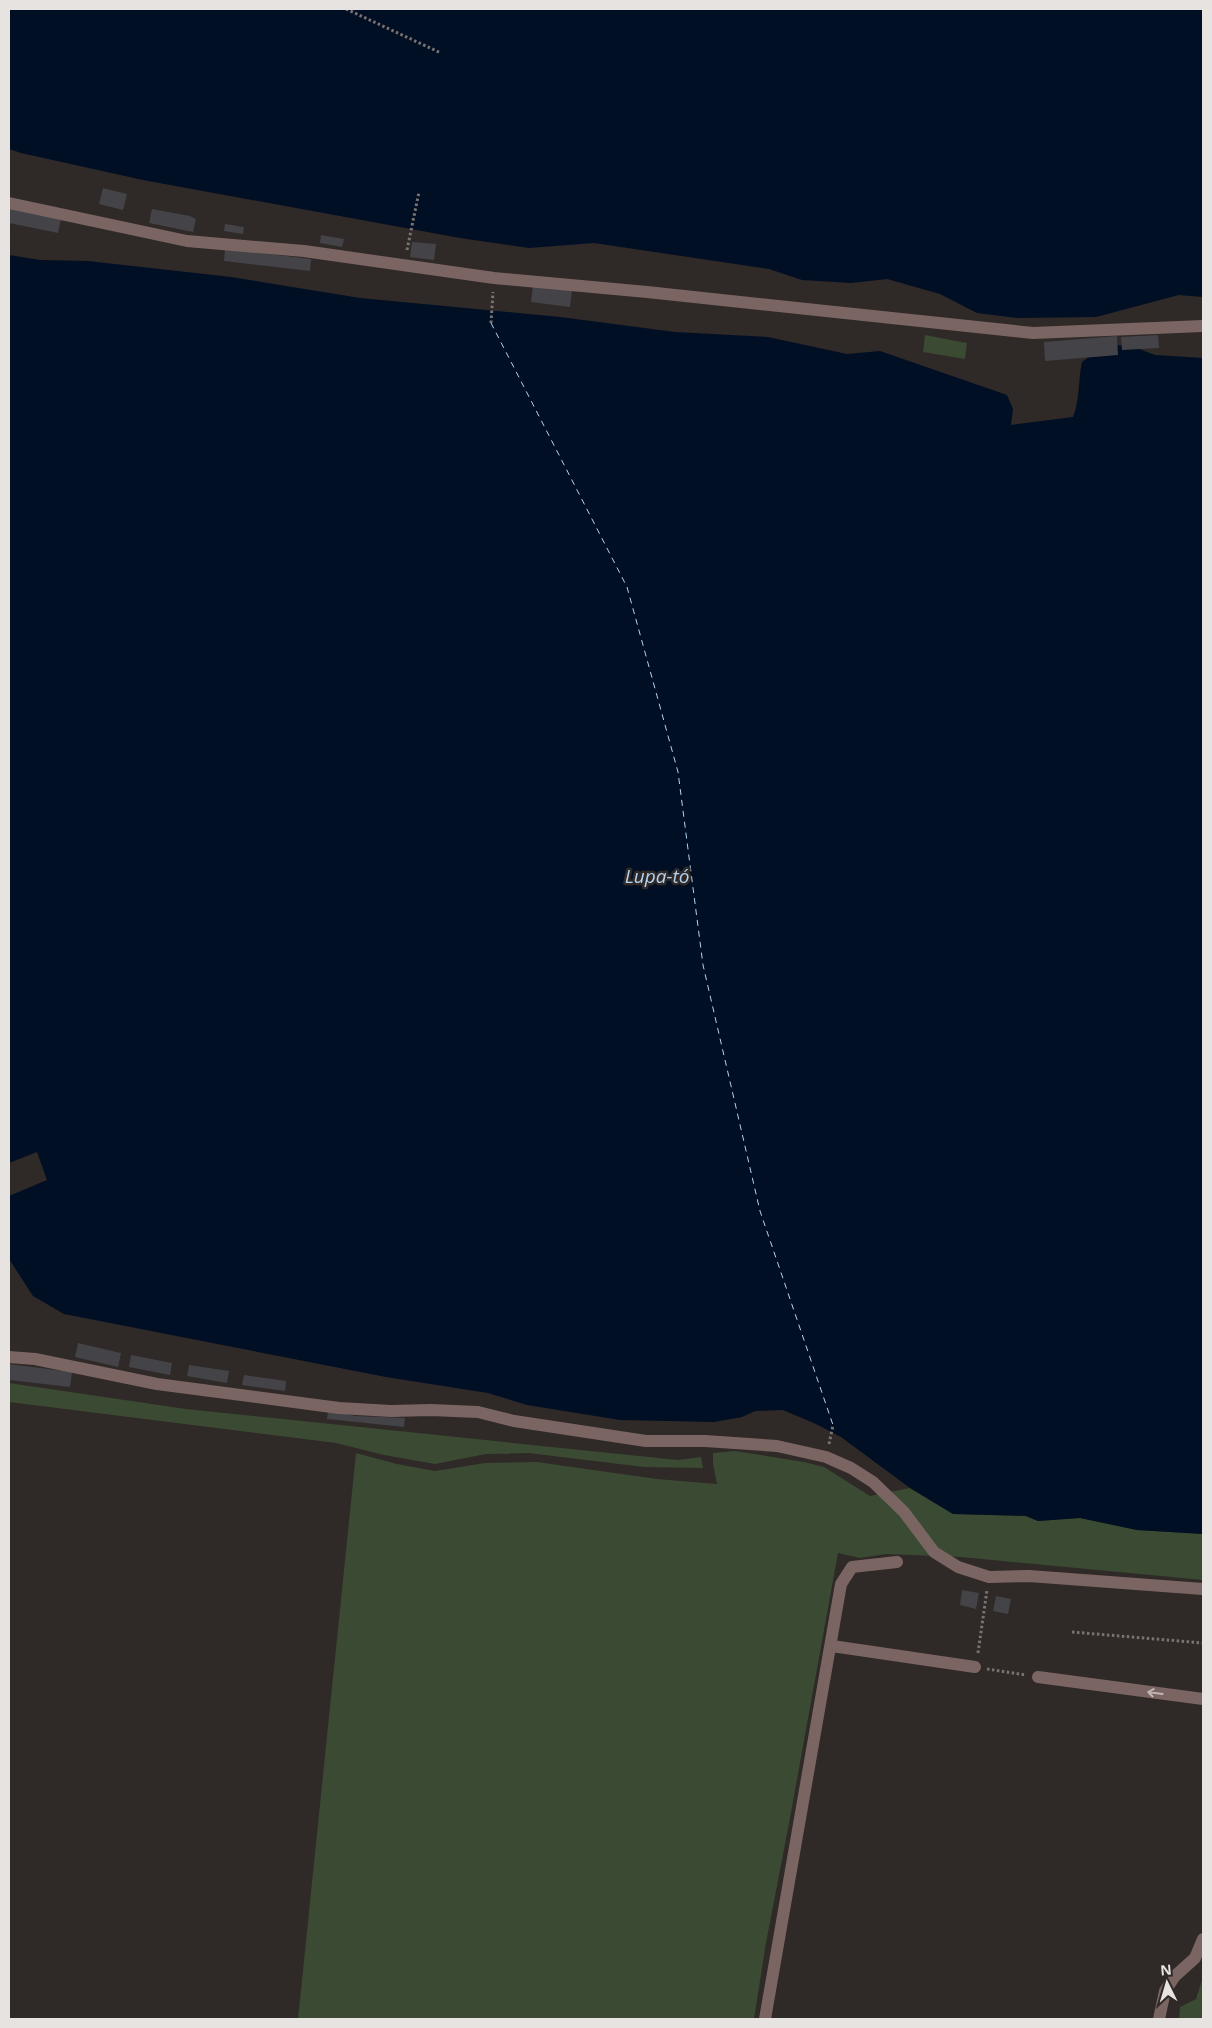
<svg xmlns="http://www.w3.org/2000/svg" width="1212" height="2028" viewBox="0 0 1212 2028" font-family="'Open Sans',sans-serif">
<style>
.green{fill:#3b4a32}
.water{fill:#000f24}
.pier{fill:#2f2927}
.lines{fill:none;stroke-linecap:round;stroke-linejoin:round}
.ferry{stroke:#b4d3f3;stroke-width:1;stroke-dasharray:6 5;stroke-linecap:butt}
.building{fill:#444348}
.path{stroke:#797371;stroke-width:3;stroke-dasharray:2.5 2.5;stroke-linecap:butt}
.minor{stroke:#7b6562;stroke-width:12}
.oneway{stroke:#c1b7b5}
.labels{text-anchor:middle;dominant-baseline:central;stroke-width:5;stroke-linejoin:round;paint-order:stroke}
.water-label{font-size:19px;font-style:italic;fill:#b4d3f3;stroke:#2f2927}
</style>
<rect width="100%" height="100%" fill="#2f2927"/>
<path class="green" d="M925,335L967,343L965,359L923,352Z
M9,1383L186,1409L678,1460L701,1457L703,1468L644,1467L528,1453L486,1454L435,1464L384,1455L336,1443L9,1402Z
M735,1451L804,1462L824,1467L870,1496L910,1488L953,1514L1026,1516L1038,1521L1080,1518L1137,1530L1203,1534V1580L961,1557L886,1554L860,1558L838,1553L790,1818L766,1943L754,2019H298L356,1453L397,1464L435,1471L485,1463L537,1462L657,1479L717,1484L713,1464V1453Z
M1203,1977V2019H1179L1180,2007L1196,1999Z"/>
<path class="water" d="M9,9H1203V297L1179,295L1096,317L1017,318L977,313L940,294L887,279L851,283L802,280L769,269L594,243L529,248L460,238L143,180L21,153L9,149Z
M9,255L40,260L88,261L231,277L360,298L560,317L675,332L768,337L847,354L880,351L1007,395L1013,409L1011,425L1073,417C1080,400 1078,380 1082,362L1098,350L1116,345L1134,347L1155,355L1203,358V1534L1137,1530L1080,1518L1038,1521L1026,1516L953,1514L910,1488L841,1437L816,1424L783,1410L755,1411L742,1417L714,1422L620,1420L527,1405L488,1393L386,1377L64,1314L33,1296L9,1259Z"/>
<path class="pier" d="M37,1152L47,1180L9,1196V1163Z"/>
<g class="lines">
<path class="ferry" d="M491,323L627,587L678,772L703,965L760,1211L833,1425"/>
</g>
<path class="building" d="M103,188L127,194L123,210L99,204Z
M9,207L61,219L58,233L9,223Z
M152,209L190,216L196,219L193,232L149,223Z
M225,224L244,227L243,234L224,231Z
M321,235L344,239L342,247L320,243Z
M412,242L436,244L434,260L410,257Z
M225,249L311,259L310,271L224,261Z
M533,285L572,290L570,307L531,302Z
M1158,335L1159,348L1122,350L1121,337Z
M1117,336L1118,355L1045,361L1044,342Z
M78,1343L121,1353L118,1367L75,1357Z
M131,1355L172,1363L170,1375L129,1367Z
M9,1364L72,1372L70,1387L9,1380Z
M189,1365L229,1371L227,1383L187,1376Z
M244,1375L286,1381L285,1391L242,1385Z
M328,1411L356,1416L405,1418L404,1427L327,1419Z
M962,1590L979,1593L976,1609L960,1605Z
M996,1596L1011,1599L1008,1614L993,1611Z"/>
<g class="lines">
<path class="path" d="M346,9L441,53
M407,250L419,192
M491,323L493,292
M829,1444L833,1425
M1072,1632L1203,1643
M978,1653L987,1590
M987,1669L1026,1675"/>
<path class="minor" d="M9,203L187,241L304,251L494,278L647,292L1033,333L1203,326
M9,1357L35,1359L157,1384L339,1408L391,1411L431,1410L478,1412L514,1421L646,1441H705L777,1446L826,1457L851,1468L873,1482L904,1512L934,1552L958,1567L989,1577L1029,1576L1203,1589
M832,1646L975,1667
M1038,1677L1203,1699
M765,2019L841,1584L852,1567L897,1562
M1159,2019L1165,1991L1175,1976L1195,1958L1203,1939"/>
</g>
<defs><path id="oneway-shaft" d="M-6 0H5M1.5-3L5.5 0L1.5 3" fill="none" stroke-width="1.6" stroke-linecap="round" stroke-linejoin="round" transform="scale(1.25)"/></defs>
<use class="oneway" href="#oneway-shaft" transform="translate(1155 1693) rotate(-172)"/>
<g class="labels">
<g class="water-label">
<text x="657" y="876">Lupa-tó</text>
</g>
</g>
<rect width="1212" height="2028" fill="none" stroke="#e7e3e1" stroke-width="20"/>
<g transform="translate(1167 1983) rotate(355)" stroke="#2f2927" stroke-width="4" paint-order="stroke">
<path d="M0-4L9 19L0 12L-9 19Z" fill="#e7e3e1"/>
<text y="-8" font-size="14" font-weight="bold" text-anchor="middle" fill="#e7e3e1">N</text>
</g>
</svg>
